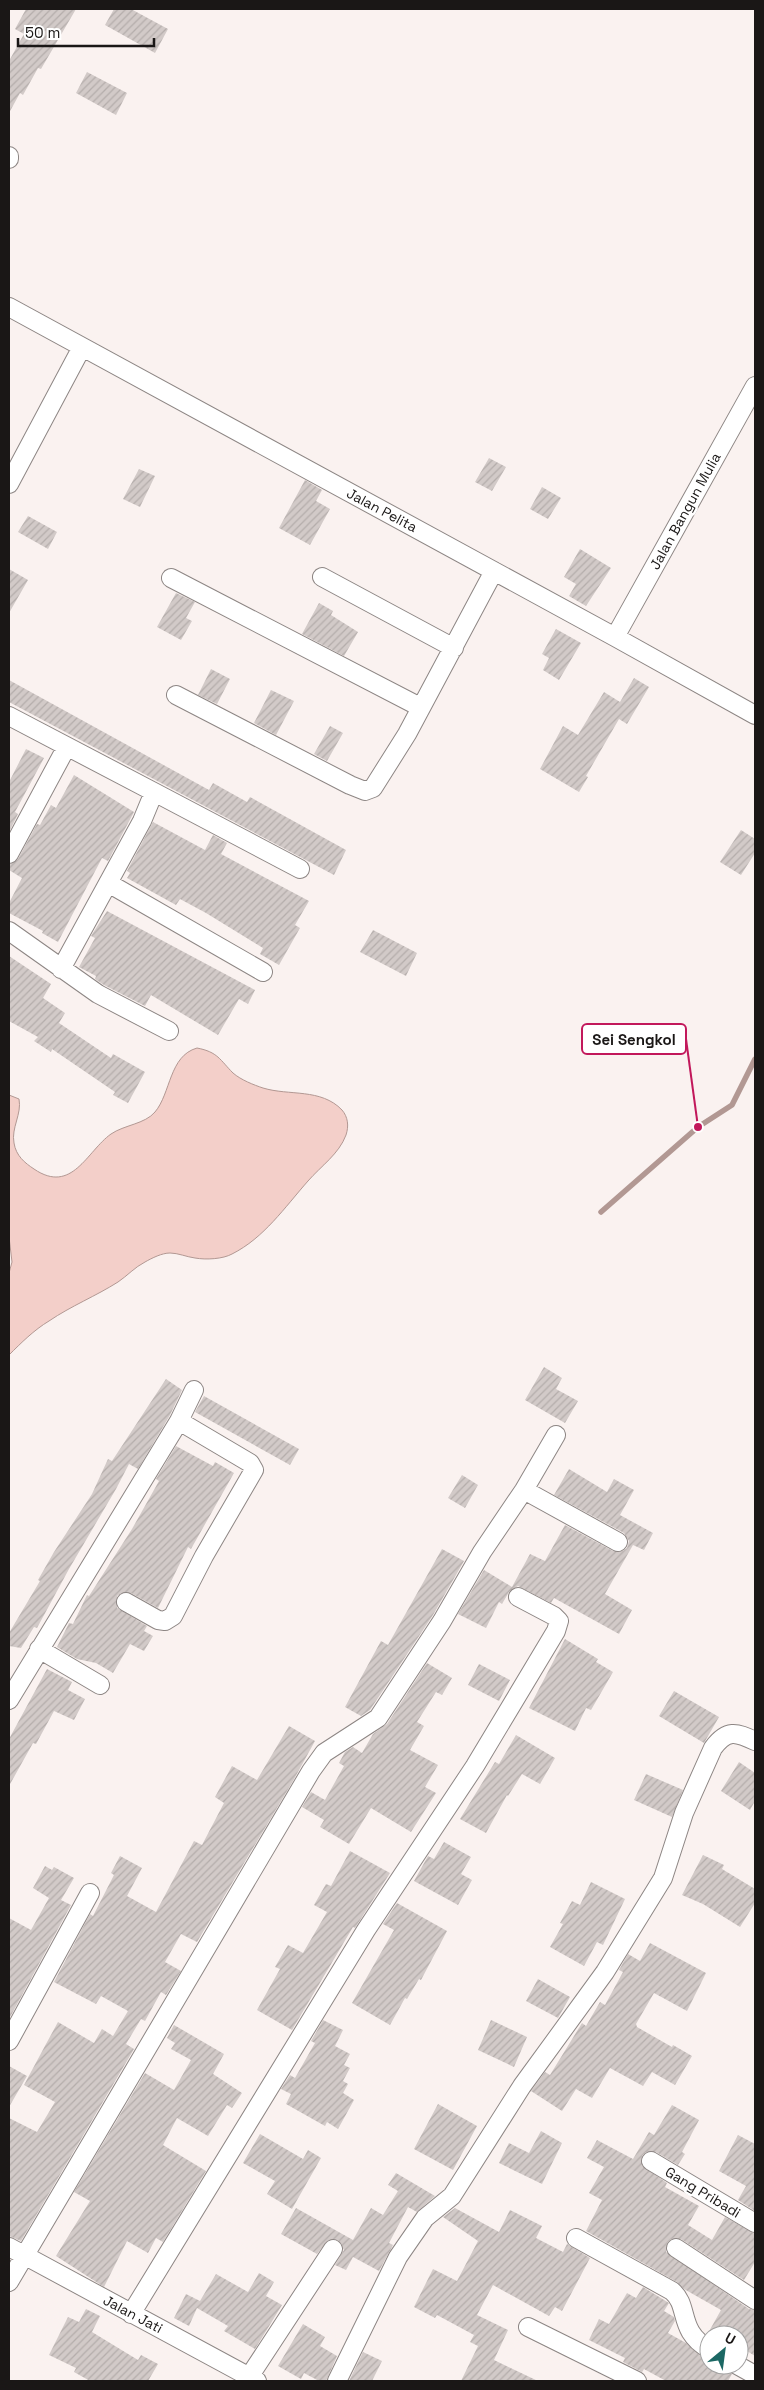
<svg xmlns="http://www.w3.org/2000/svg" width="764" height="2390" viewBox="0 0 764 2390" font-family="'Space Grotesk',sans-serif">
<style>
.water{fill:#f3cfc9;stroke:#b29893}
.lines{fill:none;stroke-linecap:round;stroke-linejoin:round}
.stream{stroke:#b29893;stroke-width:5.5}
.building{fill:url(#building-hatch)}
.minor-casing{stroke:#8d8684;stroke-width:20}
.minor{stroke:#fff;stroke-width:18}
.labels{text-anchor:middle;dominant-baseline:central;stroke-width:5;stroke-linejoin:round;paint-order:stroke}
.street-label{font-size:14px;fill:#1a1716;stroke:#fff}
.leader{fill:none;stroke:#c2185b;stroke-width:2}
.callout-dot{fill:#c2185b;stroke:#fff;stroke-width:2}
.callout{fill:#fff;stroke:#c2185b;stroke-width:2}
.callout-label{font-size:15px;text-anchor:middle;font-weight:bold;fill:#1a1716}
</style>
<defs>
<pattern id="building-hatch" width="6" height="6" patternUnits="userSpaceOnUse" patternTransform="scale(1.25)"><rect width="6" height="6" fill="#d2cac8"/><path d="M-1 1l2-2M0 6l6-6M5 7l2-2" fill="none" stroke="#b4adab"/></pattern>
</defs>
<rect width="100%" height="100%" fill="#faf2f0"/>
<path class="water" d="M197,1048C218,1052 220,1060 233,1073C241,1080 254,1085 263,1088C289,1096 321,1088 342,1110C348,1117 349,1126 346,1135C339,1154 321,1166 308,1181C285,1207 264,1238 232,1254C223,1259 206,1260 195,1258C187,1257 178,1253 170,1253C162,1253 152,1258 145,1262C135,1267 127,1276 118,1282C96,1296 71,1306 49,1321C34,1330 21,1343 9,1355V1273L12,1262L9,1237V1095L19,1099C22,1114 11,1128 14,1143C16,1156 25,1163 34,1169C72,1195 87,1151 111,1134C124,1125 145,1124 155,1112C171,1093 169,1056 197,1048Z"/>
<g class="lines">
<path class="stream" d="M601,1212L698,1127L732,1105L755,1059"/>
</g>
<path class="building" d="M26,9H76L41,69L38,68L23,95L20,93L9,113V61L24,34L15,29Z
M114,9H131L168,29L155,53L105,25Z
M87,72L127,93L116,115L76,93Z
M489,458L506,467L492,491L475,482Z
M139,469L155,476L140,507L123,499Z
M305,480L322,490L316,501L330,509L310,545L279,528Z
M542,487L561,498L548,519L530,509Z
M28,516L57,532L48,549L18,532Z
M580,549L611,568L586,606L569,596L576,584L564,577Z
M9,569L28,580L9,613Z
M176,593L195,602L186,618L192,621L181,640L157,627Z
M319,603L333,611L331,615L358,632L344,656L302,634Z
M556,629L581,643L559,680L543,670L549,658L542,654Z
M211,669L230,679L217,704L198,695Z
M634,678L649,687L627,724L619,719L586,776L588,777L579,792L540,769L563,726L578,735L604,692L620,702Z
M9,680L209,790L213,783L247,802L250,797L346,850L334,875L9,702Z
M271,690L294,701L276,735L254,723Z
M330,726L343,733L327,761L314,754Z
M26,749L44,758L15,812L18,814L9,832V782Z
M74,775L134,812L108,861L102,858L58,942L42,933L43,931L9,913V903L22,878L9,870V865L18,859L37,824L40,825L51,805L56,808Z
M153,822L205,850L213,835L227,843L221,854L309,901L295,925L300,928L279,965L260,954L263,948L206,913L180,899L176,905L127,878L130,873L127,871Z
M741,830L755,839V853L741,875L720,862Z
M107,911L255,990L248,1004L239,999L218,1035L151,995L145,1006L104,985L95,979L96,976L79,967L95,938L91,936Z
M373,930L417,953L406,976L360,952Z
M9,956L51,984L43,998L65,1013L59,1023L111,1058L113,1054L145,1072L128,1103L113,1095L115,1092L52,1049L51,1052L34,1041L38,1037L9,1021Z
M544,1367L562,1378L556,1389L578,1401L565,1423L525,1400Z
M166,1379L182,1390L170,1415L138,1469L129,1464L116,1489L69,1569L37,1628L34,1627L21,1648L9,1646V1633L40,1581L38,1580L54,1552L92,1494L108,1459L112,1461Z
M204,1396L299,1449L290,1465L195,1412Z
M176,1446L213,1466L215,1462L234,1473L191,1549L188,1547L158,1608L131,1593H121L117,1596V1608L147,1626L144,1631L153,1636L144,1651L130,1644L113,1673L96,1663L77,1659L57,1647L69,1623L73,1624L87,1595L89,1596L132,1529L159,1481L156,1479Z
M569,1469L607,1492L614,1479L634,1490L620,1515L653,1533L644,1550L633,1545L605,1594L632,1610L619,1634L554,1598L551,1603L518,1586L509,1592L502,1604L499,1602L486,1628L458,1614L484,1570L512,1587L530,1554L545,1561L565,1525L613,1551H623L627,1548L629,1541L624,1533L554,1495Z
M462,1475L478,1485L465,1508L448,1498Z
M442,1549L464,1561L433,1615L370,1710L361,1716L345,1707L381,1641L388,1645Z
M565,1639L598,1659L596,1662L613,1672L591,1710L586,1708L575,1731L529,1708Z
M427,1663L452,1678L442,1695L436,1692L417,1722L424,1726L410,1750L438,1765L425,1787L436,1793L411,1832L371,1808L349,1844L320,1827L324,1820L302,1807L311,1792L325,1800L344,1766L339,1763L345,1752L353,1747L362,1753L373,1734L387,1724Z
M479,1664L510,1680L499,1701L468,1685Z
M47,1669L72,1682L68,1690L85,1699L74,1720L54,1711L36,1744L33,1743L9,1786V1739Z
M674,1691L719,1717L704,1743L659,1716Z
M289,1726L315,1741L293,1781L197,1942L181,1934L165,1962L181,1971L166,1995L161,1992L145,2021L141,2019L126,2044L134,2049L21,2241L9,2236V2118L37,2132L55,2102L24,2085L46,2044L58,2022L94,2043L102,2029L113,2036L128,2011L101,1996L96,2004L54,1982L90,1914L93,1916L114,1875L111,1873L120,1856L142,1868L127,1896L156,1912L194,1841L202,1845L224,1803L215,1797L232,1766L257,1780Z
M516,1735L555,1758L540,1784L522,1774L508,1796L507,1795L486,1833L460,1819L495,1762L499,1764Z
M739,1762L755,1773V1801L750,1810L721,1791Z
M646,1774L683,1790L672,1817L634,1800Z
M444,1842L471,1857L461,1874L472,1880L458,1905L414,1881L428,1856L434,1859Z
M350,1851L390,1873L355,1928L353,1927L292,2030L257,2010L280,1969L275,1967L288,1945L303,1953L327,1912L314,1905L326,1884L331,1886Z
M703,1855L724,1865L722,1869L755,1889V1903L740,1927L703,1904L682,1895Z
M45,1866L52,1870L54,1867L74,1878L61,1900L71,1905L9,2019V1918L31,1930L49,1898L33,1888Z
M591,1882L625,1899L603,1945L597,1942L584,1966L550,1947L563,1924L560,1923L572,1901L580,1905Z
M397,1903L447,1931L421,1980L419,1979L407,1999L405,1998L390,2025L352,2003L394,1930L383,1924Z
M650,1943L706,1973L687,2011L654,1993L636,2024L637,2027L672,2047L673,2045L692,2056L675,2085L652,2072L643,2086L610,2068L592,2098L576,2089L562,2111L531,2091L545,2072L550,2075L582,2023L586,2026L600,2002L605,2005L623,1972L619,1970L628,1954L640,1961Z
M538,1979L570,1997L558,2018L526,2001Z
M323,2020L343,2030L335,2046L350,2054L344,2065L350,2068L343,2081L348,2084L343,2093L354,2100L338,2129L327,2122L325,2126L286,2104L291,2094L281,2089L290,2075L295,2078L315,2043L311,2041Z
M491,2020L527,2037L514,2067L478,2050Z
M174,2025L224,2054L213,2074L242,2093L232,2108L227,2105L208,2136L177,2118L163,2145L206,2171L163,2242L156,2238L148,2253L127,2241L104,2287L56,2256L90,2201L74,2192L145,2073L174,2090L191,2060L171,2049L175,2043L167,2038Z
M9,2066L27,2076L9,2107Z
M438,2104L477,2126L453,2170L414,2149Z
M672,2105L699,2120L682,2152L685,2154L678,2165L656,2152H646L642,2156V2166L667,2183L665,2187L699,2206L688,2225L712,2240L725,2217L755,2234V2262L744,2280L681,2239H671L667,2243L666,2252L749,2309L755,2310V2356L739,2346V2335H707L721,2310L684,2289L677,2282L586,2231L602,2200L589,2193L604,2167L587,2158L597,2140L633,2159L649,2132L654,2135Z
M541,2131L562,2143L542,2184L499,2163L509,2143L529,2153Z
M260,2134L303,2159L308,2150L321,2158L292,2209L267,2194L275,2181L243,2163Z
M738,2135L755,2144V2211L738,2200L746,2186L719,2171Z
M396,2173L435,2196L417,2212L408,2207L389,2243L393,2245L379,2271L353,2257L346,2270L335,2265L344,2250L338,2240H328L317,2254L281,2234L296,2208L353,2240L371,2208L383,2215L398,2191L388,2185Z
M455,2208L499,2232L510,2210L542,2226L536,2238L563,2252L567,2244L590,2258L562,2311L555,2307L549,2316L493,2285L477,2315L508,2330L494,2360L538,2381H461L478,2346L470,2342L474,2335L437,2315L435,2318L414,2307L433,2269L457,2281L478,2241L443,2217Z
M259,2273L274,2282L266,2296L282,2305L255,2349L224,2331L228,2326L197,2308L189,2326L174,2318L186,2294L200,2301L216,2274L248,2292Z
M643,2287L669,2303L664,2311L674,2317L675,2321L668,2333L686,2343L703,2358L709,2359V2365H722L727,2368L732,2374L728,2381H666L644,2369L642,2372L623,2362L625,2358L589,2340L599,2319L609,2324L627,2293L636,2298Z
M86,2309L100,2316L92,2332L138,2360L141,2355L158,2364L148,2381H90L74,2372L76,2368L49,2355L68,2317L79,2322Z
M303,2324L325,2337L320,2346L337,2356L326,2381H319L304,2373L301,2379L278,2366Z
M363,2352L382,2361L372,2381H349Z"/>
<g class="lines">
<defs>
<path id="minor" d="M9,156V159
M9,307L615,637L755,715
M9,484L82,347
M322,577L454,648
M171,578L420,707
M615,637L755,386
M176,695L350,785L365,791L373,788L407,734L494,571
M9,716L154,792L142,821L61,969
M154,792L300,869
M9,854L66,748
M108,883L263,972
M9,931L98,994L169,1031
M524,1490L618,1542
M126,1602L158,1620L165,1621L173,1616L204,1556L254,1470L250,1463L179,1421
M39,1649L100,1685
M9,1700L179,1421L194,1390
M9,2041L90,1893
M651,2161L755,2223
M576,2238L672,2291C690,2306 677,2331 709,2349
M9,2247L257,2381
M676,2248L755,2300
M9,2282L311,1771L324,1753L378,1718L442,1621L482,1552L524,1490L556,1435
M131,2314L366,1930L475,1766L556,1631L559,1621L554,1616L518,1597
M528,2327L637,2381
M737,2365L755,2375
M249,2377L333,2249
M337,2381L398,2257L425,2218L452,2196L522,2086L605,1972L663,1878L684,1813L713,1748C727,1729 736,1732 755,1741"/>
</defs>
<use href="#minor" class="minor-casing"/>
<use href="#minor" class="minor"/>
</g>
<g class="labels">
<g class="street-label">
<text transform="translate(382 510) rotate(28)">Jalan Pelita</text>
<text transform="translate(685 511) rotate(-61)">Jalan Bangun Mulia</text>
<text transform="translate(703 2192) rotate(31)">Gang Pribadi</text>
<text transform="translate(133 2314) rotate(28)">Jalan Jati</text>
</g>
</g>
<path class="leader" d="M698 1127L686 1039"/>
<circle class="callout-dot" cx="698" cy="1127" r="5"/>
<rect class="callout" x="582" y="1024" width="104" height="30" rx="5"/>
<g class="callout-label">
<text x="634" y="1045">Sei Sengkol</text>
</g>
<rect width="764" height="2390" fill="none" stroke="#1a1716" stroke-width="20"/>
<g transform="translate(724 2350) rotate(29)"><circle r="24" fill="#ffffff" stroke="#a3a2a2"/>
<path d="M0-4L9 19L0 12L-9 19Z" fill="#1c6864"/>
<text y="-8" font-size="14" font-weight="bold" text-anchor="middle" fill="#1a1716">U</text>
</g>
<path d="M18 38v8h136v-8" fill="none" stroke="#1a1716" stroke-width="2.5"/>
<text x="25" y="38" font-size="15" fill="#1a1716" stroke="#ffffff" stroke-width="4" paint-order="stroke">50 m</text>
</svg>
